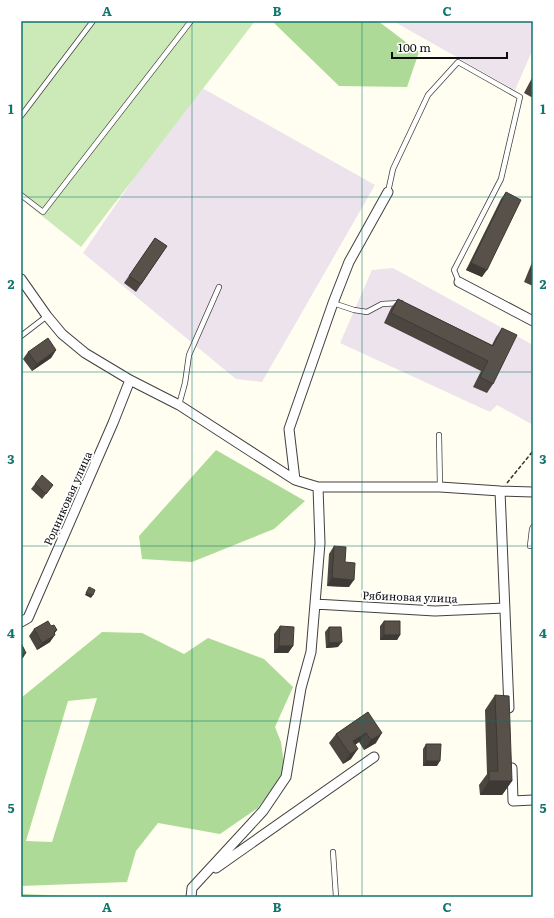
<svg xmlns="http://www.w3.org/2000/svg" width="554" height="918" viewBox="0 0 554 918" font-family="Literata,serif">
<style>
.industrial{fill:#ede3ed}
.green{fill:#cceab8}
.forest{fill:#addb97;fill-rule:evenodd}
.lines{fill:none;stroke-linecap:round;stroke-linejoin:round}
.service-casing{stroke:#414141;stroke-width:6}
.minor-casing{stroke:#414141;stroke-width:11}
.path{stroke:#303030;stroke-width:1.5;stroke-dasharray:4 2;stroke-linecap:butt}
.service{stroke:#fff;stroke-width:4.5}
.minor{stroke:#fff;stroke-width:9}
.wall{fill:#4b4640}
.shaded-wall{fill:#3d3934}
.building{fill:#57514a;stroke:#3d3934}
.grid{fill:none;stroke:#0f766e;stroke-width:1;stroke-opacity:0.55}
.labels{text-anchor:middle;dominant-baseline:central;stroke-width:4;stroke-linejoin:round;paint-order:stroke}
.street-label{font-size:11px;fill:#0e0e0e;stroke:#fff}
.neatline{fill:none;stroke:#0f766e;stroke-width:1.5}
.grid-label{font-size:13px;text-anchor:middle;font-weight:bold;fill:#0f766e}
</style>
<rect width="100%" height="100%" fill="#fffef0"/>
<path class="industrial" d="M393,21H533V49L515,90Z
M197,85L375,185L262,382L236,379L83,253Z
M393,268L533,345V425L497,405L490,412L340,343L372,270Z"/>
<path class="green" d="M21,21H255L81,247L21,199Z"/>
<path class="forest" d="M272,21H378L419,52L407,87L339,86Z
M216,450L305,501L274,529L192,562L142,559L139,536Z
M102,632L142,633L184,654L208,638L264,659L293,687L275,727L281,742L285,771L258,808L220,834L158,823L136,851L127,882L21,886V698ZM97,698L52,842L26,841L68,701Z
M21,894L93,897H21Z"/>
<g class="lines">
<defs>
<path id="service" d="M21,116L93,21
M388,192L393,169L428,95L458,62L520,97L501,179L454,270L459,282
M21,195L43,212L191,21
M333,303L354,310L367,312L382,304L401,303
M21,336L47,316
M179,405L185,383L189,355L219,287
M439,435L440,487
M533,527L532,529L530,546H533
M333,852L336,897"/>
<path id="minor" d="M21,279L47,316L62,334L85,353L130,380L179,405L295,480L318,487H440L500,491L533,492
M459,282L533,321
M295,480L289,429L333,303L349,262L388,192
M500,491L509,708
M315,604L435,611L505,608
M21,622L28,618L113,423L130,380
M512,768L513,801L533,800
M216,868L374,757
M191,897L192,888L263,811L286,777L301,688L311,652L320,543L318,487"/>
</defs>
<use href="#service" class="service-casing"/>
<use href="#minor" class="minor-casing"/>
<path class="path" d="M507,483L533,451"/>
<use href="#service" class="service"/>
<use href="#minor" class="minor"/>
</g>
<path class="wall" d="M533,76V98L524,93Z
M506,192L482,277L466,270L501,199Z
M155,238L167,246L136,292L124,283Z
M533,260V286L524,282Z
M398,299L492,345L496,337L502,328L493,384L487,393L473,387L481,371L384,323L391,308Z
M56,350L51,358L32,371L23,359L28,352Z
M35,484L53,485L42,499L31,489Z
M334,546L345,562L349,587L327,586L329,554Z
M384,621L400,635L397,640H380V626Z
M51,626L57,630L54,633L50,642L37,650L29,636L34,629Z
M280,626L293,646L288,653H274V634Z
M329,627L338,647L326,648L325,632Z
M495,695L512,781L502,795H480L479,785L487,774L485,710Z
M368,712L376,743L364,750L359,742L355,745L351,759L343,764L329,743L336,734Z
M426,744L437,766H423V749Z"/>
<path class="shaded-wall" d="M471,263L487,270L482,277L466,270Z
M56,350L51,358L32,371L37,364Z
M332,578L354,580L349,587L327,586Z
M86,593L93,595L91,598L85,595Z
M57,630L52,637L55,635L50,642L37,650L42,643L54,632Z
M384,635H400L397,640H380Z
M342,642L338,647L326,648L329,643Z
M279,646H293L288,653H274Z
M26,653L23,658L21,659V656Z
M366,733L359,742L347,750L353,741Z
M382,733L376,743L364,750L371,740Z
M358,749L351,759L343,764L350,754Z
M426,761H440L437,766H423Z
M489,781H512L502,795H480Z"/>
<path class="building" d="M533,79V85L531,84Z
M506,192L521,200L487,270L471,263Z
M155,238L167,246L141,284L129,276Z
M533,266V273L530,272Z
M398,299L493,346L502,328L517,335L493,384L480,377L488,361L391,313Z
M48,338L56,350L37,364L28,352Z
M42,475L53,485L46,494L35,484Z
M334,546L346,547L345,562L355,563L354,580L332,578Z
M89,587L95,590L93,595L86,593Z
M48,621L51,626L54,625L57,630L54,632L55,635L42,643L34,629Z
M384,621H400V635H384Z
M280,626L294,627L293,646H279Z
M329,627H341L342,642L329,643Z
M21,643L26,653L21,656Z
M495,695L509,696L512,781H489V771H498Z
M368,712L382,733L371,740L366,733L353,741L358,749L350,754L336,734Z
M426,744H441L440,761H426Z"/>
<path class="grid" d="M192,21V897M362,21V897M21,197H533M21,372H533M21,546H533M21,721H533"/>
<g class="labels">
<g class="street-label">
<text transform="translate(67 498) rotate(-66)">Родниковая улица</text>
<text transform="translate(410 596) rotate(2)">Рябиновая улица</text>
</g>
</g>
<rect width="554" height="918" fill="none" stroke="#ffffff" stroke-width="44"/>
<path d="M392 52v6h115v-6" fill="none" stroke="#0e0e0e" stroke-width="2"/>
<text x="398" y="52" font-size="12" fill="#0e0e0e" stroke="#ffffff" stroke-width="3" paint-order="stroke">100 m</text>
<rect x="22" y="22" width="510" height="874" class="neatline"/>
<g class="grid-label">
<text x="107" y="16">A</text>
<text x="277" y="16">B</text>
<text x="447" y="16">C</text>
<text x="11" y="114">1</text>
<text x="543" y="114">1</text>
<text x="11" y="289">2</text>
<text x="543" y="289">2</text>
<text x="11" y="464">3</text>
<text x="543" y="464">3</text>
<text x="11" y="638">4</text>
<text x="543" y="638">4</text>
<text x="11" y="813">5</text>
<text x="543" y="813">5</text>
<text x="107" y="912">A</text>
<text x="277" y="912">B</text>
<text x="447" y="912">C</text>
</g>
</svg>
